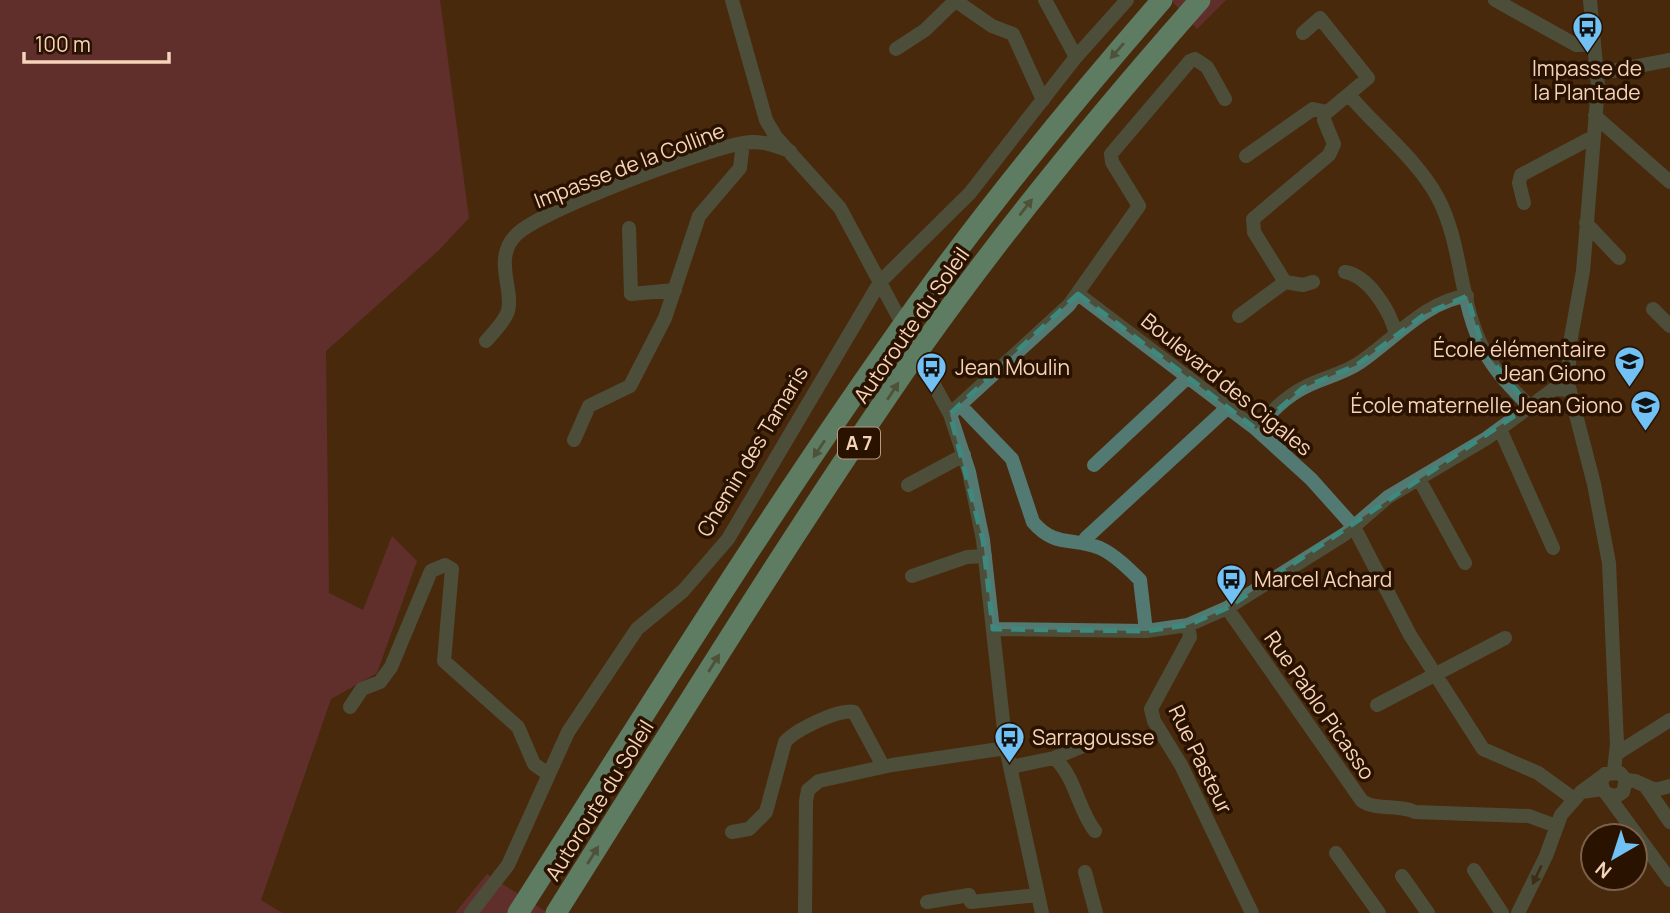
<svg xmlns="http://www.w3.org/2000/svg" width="1670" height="913" viewBox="0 0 1670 913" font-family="Manrope,sans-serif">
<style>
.green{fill:#7c3650}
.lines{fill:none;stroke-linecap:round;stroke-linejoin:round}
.minor{stroke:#537a72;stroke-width:14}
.highway{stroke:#75dfca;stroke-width:21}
.oneway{fill:#53836f}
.oneway2{fill:#363122}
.marked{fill:none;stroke:#3d897d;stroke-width:5;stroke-dasharray:14 9;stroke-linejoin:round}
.labels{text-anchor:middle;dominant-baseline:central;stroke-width:7;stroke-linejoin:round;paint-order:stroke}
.shield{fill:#2a1200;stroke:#b89a82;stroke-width:2}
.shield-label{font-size:19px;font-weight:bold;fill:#f5d4ba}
.poi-label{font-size:21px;fill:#f5d4ba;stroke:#2a1200;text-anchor:start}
.street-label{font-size:21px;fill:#f5d4ba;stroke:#2a1200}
</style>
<rect width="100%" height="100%" fill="#48290d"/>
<path class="green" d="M0,0H440L469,218L439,250L326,351L329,593L363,610L392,536L417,561L377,673L331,699L261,900L282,913H0Z
M1171,0H1226L1197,29Z
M487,874L548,913H455Z"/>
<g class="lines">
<path class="minor" d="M732,0L766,120L776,137L840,208L898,316
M1045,0L1076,57
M1495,0L1576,45L1593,44
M1590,0L1598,87L1583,271L1570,343L1568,384L1594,484L1609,563L1617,744L1614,771
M956,1L992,26L1013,34L1043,100
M896,49L925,30L956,0
M1596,74L1670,60
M1350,96C1378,129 1417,159 1438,198C1463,246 1459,305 1485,352C1496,373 1513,389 1529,406
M1595,116L1670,182
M1246,156L1313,109L1327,112
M1524,203L1519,183L1521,175L1593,137
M1586,223L1619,258
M629,228L631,294L675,290
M1345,272C1369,276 1390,311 1396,334
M1285,282L1303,285L1313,282
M1078,294L1256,429L1311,479L1354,527L1410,635L1483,749L1538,773L1574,799
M1653,309L1670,326
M1239,316L1285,282L1254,232L1253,219L1329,155L1334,144L1324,120L1325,114L1368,78L1320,18L1303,33
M486,341C493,333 505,321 508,311C514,288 492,258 517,234C544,209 705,149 744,143C761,140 774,145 790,151
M923,365L950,414L969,472L983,540L1006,748L1042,913
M960,405L1012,459L1033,522C1055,548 1073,537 1100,548C1115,555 1129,569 1140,580L1146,631
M950,414L1069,305L1139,206L1112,162L1111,154L1190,61L1195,59L1207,67L1225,99
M1256,429C1270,413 1285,397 1305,387C1322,378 1343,374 1359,363C1392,341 1427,300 1467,296
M1500,429L1553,548
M574,440L589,406L630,386L665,318L699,216L740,168L743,143
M1094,465L1188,377
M1419,479L1465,563
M908,485L964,455
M1086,538L1227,408
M912,576L967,557L985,556
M1227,608L1362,801C1377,811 1398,804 1415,812L1529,816L1556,826
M1188,625L1190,637L1151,709L1154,721L1181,765L1252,913
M993,629L1146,631L1188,625L1227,608L1345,534L1388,497L1487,438L1554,389L1570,390
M1377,705L1505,638
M350,707L362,689L380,682L391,667L431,571L445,565L452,569L444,661L518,727L534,764L548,774
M1616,754L1670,720
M1054,758L1088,744
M1010,767L1054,758C1075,775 1078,810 1095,831
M1626,780L1635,781L1655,790L1670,786
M1646,787L1670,822
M1603,789L1581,792L1603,776
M1607,794L1617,796L1623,792L1626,780L1620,773L1605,774L1601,783L1603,789L1670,880
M732,832L749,829L766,812L785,742C795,730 840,708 854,712L883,766
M1336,853L1379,913
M1474,870L1502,913
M1085,872L1096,913
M1402,876L1428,913
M927,902L969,895L971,902L1037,895
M471,913L508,865L568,732L637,629L683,591L728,539L880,282L970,193L1076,57L1127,0
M805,913L806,801L808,790L819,781L892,765L1006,748
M1518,913L1546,856L1561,815L1581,792"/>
<path class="highway" d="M518,913C641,720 761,526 893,339C976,220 1067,109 1162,0
M556,913C676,723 794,530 922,346C1008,225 1102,111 1200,0"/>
</g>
<defs><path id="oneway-solid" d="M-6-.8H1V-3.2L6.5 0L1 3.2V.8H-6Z" transform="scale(1.75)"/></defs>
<g class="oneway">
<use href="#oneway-solid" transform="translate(1117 51) rotate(131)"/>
<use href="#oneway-solid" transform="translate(1026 207) rotate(-52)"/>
<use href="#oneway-solid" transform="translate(893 391) rotate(-57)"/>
<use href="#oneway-solid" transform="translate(819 449) rotate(124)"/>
<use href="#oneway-solid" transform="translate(714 663) rotate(-58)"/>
<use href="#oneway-solid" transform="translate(593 855) rotate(-58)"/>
</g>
<use class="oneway2" href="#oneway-solid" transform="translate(1537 875) rotate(115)"/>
<path d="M0 0H1670V913H0ZM1078,294L1256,429L1303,388L1357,365L1425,314L1467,296L1484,351L1529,406L1227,608L1188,625L1146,631L993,629L983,540L950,414Z" fill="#48290d" fill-opacity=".55" fill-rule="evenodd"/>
<path class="marked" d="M1078,294L1256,429L1303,388L1357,365L1425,314L1467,296L1484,351L1529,406L1227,608L1188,625L1146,631L993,629L983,540L950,414Z"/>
<defs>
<symbol id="bus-pin" viewBox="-11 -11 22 30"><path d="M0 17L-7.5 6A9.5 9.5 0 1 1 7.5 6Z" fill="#72c1f5" stroke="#2a1200"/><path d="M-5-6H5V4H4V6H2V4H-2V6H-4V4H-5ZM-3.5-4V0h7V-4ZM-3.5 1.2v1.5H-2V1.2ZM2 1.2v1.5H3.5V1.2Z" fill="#111"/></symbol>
<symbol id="school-pin" viewBox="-11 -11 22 30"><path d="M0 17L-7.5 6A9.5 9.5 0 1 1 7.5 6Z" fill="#72c1f5" stroke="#2a1200"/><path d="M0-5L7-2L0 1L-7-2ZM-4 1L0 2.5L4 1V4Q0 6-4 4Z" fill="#111"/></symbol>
</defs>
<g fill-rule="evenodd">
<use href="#bus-pin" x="1570" y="10" width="35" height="47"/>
<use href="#school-pin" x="1612" y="344" width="35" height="47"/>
<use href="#bus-pin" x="914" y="350" width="35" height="47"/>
<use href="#school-pin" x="1628" y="388" width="35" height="47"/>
<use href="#bus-pin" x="1214" y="562" width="35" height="47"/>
<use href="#bus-pin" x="992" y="720" width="35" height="47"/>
</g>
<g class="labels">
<rect class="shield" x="838" y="427.5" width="42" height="31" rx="5"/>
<g class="shield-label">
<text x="859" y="443">A 7</text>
</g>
<g class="poi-label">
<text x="1587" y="68" text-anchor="middle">Impasse de<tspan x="1587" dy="24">la Plantade</tspan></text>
<text x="1606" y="349" text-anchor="end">École élémentaire<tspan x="1606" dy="24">Jean Giono</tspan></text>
<text x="955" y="367">Jean Moulin</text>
<text x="1623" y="405" text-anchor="end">École maternelle Jean Giono</text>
<text x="1254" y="579">Marcel Achard</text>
<text x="1032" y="737">Sarragousse</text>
</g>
<g class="street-label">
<text transform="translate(629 165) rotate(-21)">Impasse de la Colline</text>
<text transform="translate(911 325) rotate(-55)">Autoroute du Soleil</text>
<text transform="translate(1227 384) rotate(39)">Boulevard des Cigales</text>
<text transform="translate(752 451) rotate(-59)">Chemin des Tamaris</text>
<text transform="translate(1320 705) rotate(55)">Rue Pablo Picasso</text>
<text transform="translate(1201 759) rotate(64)">Rue Pasteur</text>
<text transform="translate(599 800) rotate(-58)">Autoroute du Soleil</text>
</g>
</g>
<g transform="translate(1614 857) rotate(219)"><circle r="33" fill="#2a1200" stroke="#7b604a" stroke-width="2"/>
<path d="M0-5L12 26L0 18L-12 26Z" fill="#72c1f5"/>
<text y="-10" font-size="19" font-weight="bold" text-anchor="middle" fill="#f5d4ba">N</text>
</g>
<path d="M24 52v10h145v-10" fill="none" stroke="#f5d4ba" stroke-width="3.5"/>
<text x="35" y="52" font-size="21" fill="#f5d4ba" stroke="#2a1200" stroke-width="5" paint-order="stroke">100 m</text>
</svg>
